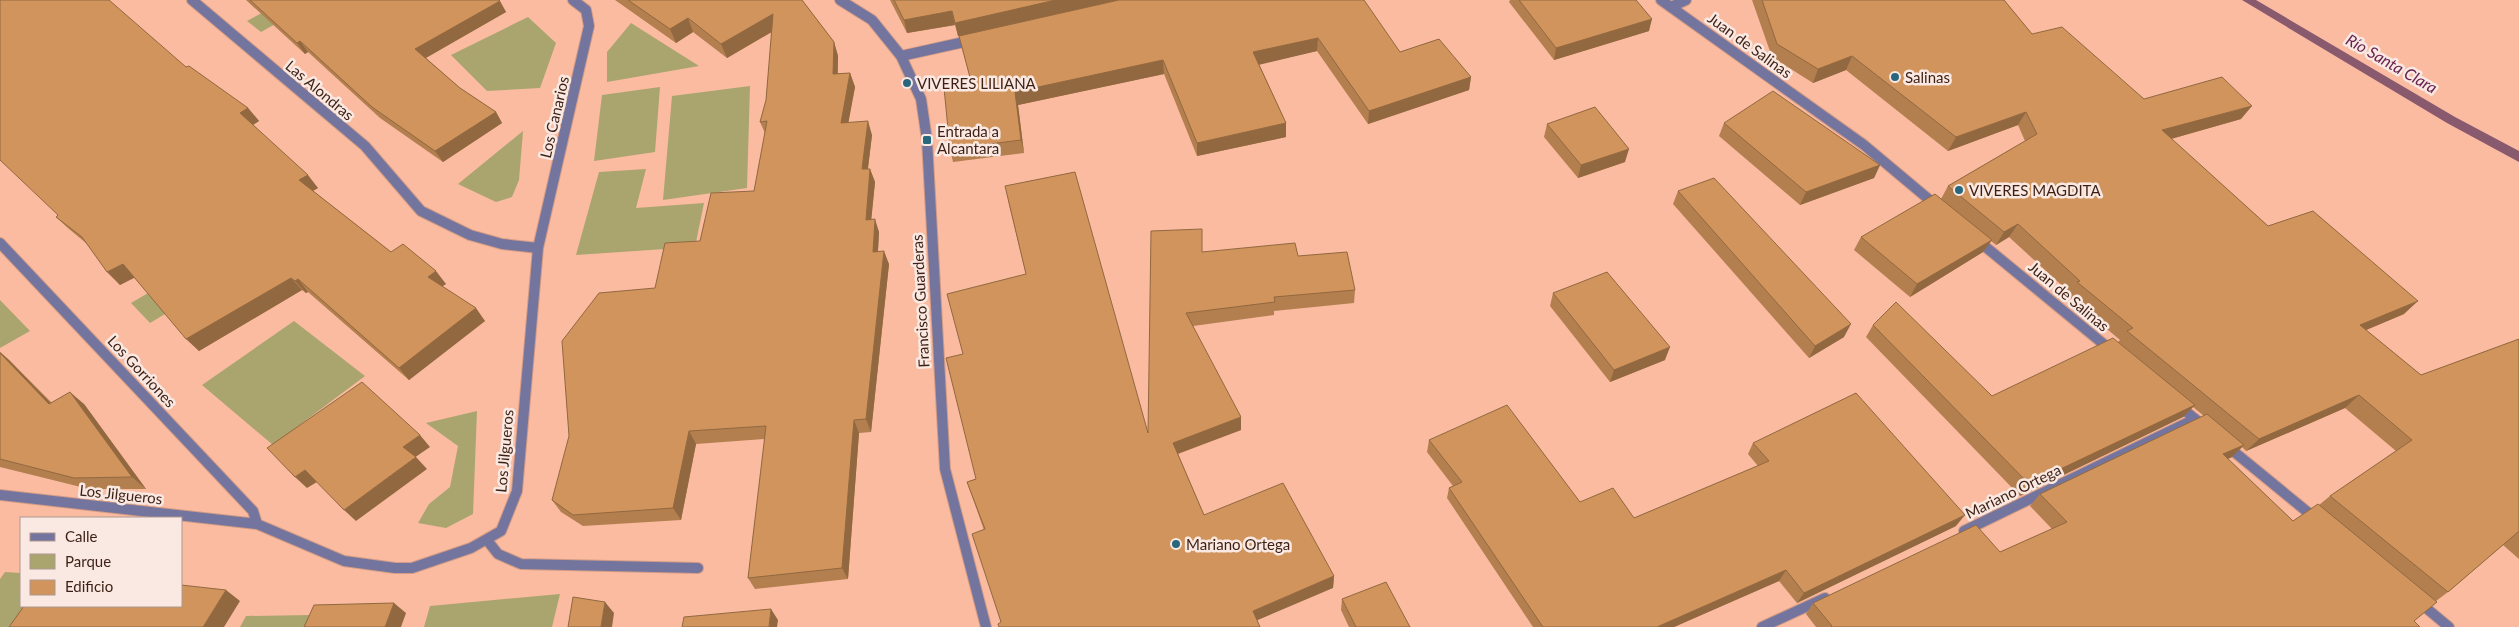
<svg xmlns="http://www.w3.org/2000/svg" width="2519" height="627" viewBox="0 0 2519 627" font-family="Lato,sans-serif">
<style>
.green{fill:#aaa56e}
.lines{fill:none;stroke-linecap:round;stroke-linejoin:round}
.stream{fill:#89596d;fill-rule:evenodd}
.minor-casing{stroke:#d49c85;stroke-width:12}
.tertiary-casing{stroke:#d49c85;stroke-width:12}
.minor{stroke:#74759f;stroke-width:10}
.tertiary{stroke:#74759f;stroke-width:10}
.wall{fill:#b37f4f;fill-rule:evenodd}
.shaded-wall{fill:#926840}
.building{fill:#d0945c;stroke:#926840}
.poi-dot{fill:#28677d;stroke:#f9e9e2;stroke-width:2}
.labels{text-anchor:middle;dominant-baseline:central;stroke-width:5;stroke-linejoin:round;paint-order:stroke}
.street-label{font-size:15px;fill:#3d1f13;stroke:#f9e9e2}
.poi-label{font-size:15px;fill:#3d1f13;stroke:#f9e9e2;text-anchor:start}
.water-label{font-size:16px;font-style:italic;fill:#682350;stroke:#f9e9e2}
</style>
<rect width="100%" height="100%" fill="#fabba1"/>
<path class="green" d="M285,0H318L261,32L247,21Z
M528,17L556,43L540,88L487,91L451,55Z
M631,23L699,66L607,82V52Z
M750,86L747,188L663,200L672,96Z
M660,87L655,152L594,161L602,95Z
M523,131L519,180L512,197L496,202L458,184Z
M646,169L636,208L704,203L695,247L576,255L599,172Z
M225,248L245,266L150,323L131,303Z
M0,300L30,331L0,348Z
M294,321L365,376L273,445L202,385Z
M477,411L473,514L446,528L418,523L429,504L450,487L458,446L426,423Z
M5,572L21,573V606H35L20,627H0V579Z
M560,594L552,627H424L430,606Z
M310,615L305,627H240L246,616Z"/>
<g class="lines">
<path class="stream" d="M2242,0H2256L2455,117L2519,151V162L2447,123Z"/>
<defs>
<path id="minor" d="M1671,7L1686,0
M901,56L973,40
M0,243L253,511L257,524
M538,248L589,26L586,10L573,0
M0,495L257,524L344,561L395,568H412L471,548L501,531L517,491L538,248L502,244L470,235L421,211L365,146L192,0
M1964,531L2195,419
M487,540L498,554L521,564L698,568
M1762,627L1825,598"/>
<path id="tertiary" d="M840,0L872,20L901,56L921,99L927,140L945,469L986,627
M1661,0L1864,145L1938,207
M1976,239L2112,351
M2177,404L2206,428
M2227,446L2316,519
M2419,602L2449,627"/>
</defs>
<use href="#minor" class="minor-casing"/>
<use href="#tertiary" class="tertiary-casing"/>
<use href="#minor" class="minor"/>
<use href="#tertiary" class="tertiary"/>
</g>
<path class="wall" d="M246,0H499L506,12L426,58L460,88L496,112L502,123L443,162L380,118L308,52L305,54Z
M615,0H802L834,42L838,56V74L850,73L855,87L848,122L872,135L868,169H870L875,182L871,219L879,232L878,252L889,264L871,432L859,433L848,579L755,589L748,578L765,439L696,444L681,520L583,526L561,512L552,500L655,288L700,241L754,191L765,133L760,122L766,100L772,32L727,58L693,32L676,43Z
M890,0H1119L1400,52L1471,77L1469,90L1368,124L1317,51L1259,64L1286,123V137L1197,156L1164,74L1018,105L1024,153L953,162L950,149L972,85L959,36H958L955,25L907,33Z
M1510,0H1636L1649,31L1554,60L1509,2Z
M1752,0H2004L2032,34L2144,99L2241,119L2171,139L2268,226L2404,314L2366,330L2421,375L2519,339V559L2503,545L2448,592L2436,601L2414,621L2420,627H1816L1806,614L1813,603L2000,552L2052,529L2030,506L2040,494L2204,416L2193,407L2183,417L2020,496L1866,337L1873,325L1992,396L2118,342L2120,340L2067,295L2069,292L2009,237L1996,245L1991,241L1983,252L1910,297L1854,250L1861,237L1941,199L1948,186L2025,141L2018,125L1948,151L1846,70L1813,83L1772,57ZM2345,408L2396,451L2330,496L2319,505L2293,521L2228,459L2232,457L2242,447L2246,451Z
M186,67L248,108L259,121L253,125L318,188L313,191L391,252L446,284L442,286L485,321L409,380L308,292L306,293L302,290L199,351L134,277L120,285L86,243L69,229L56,217L58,216Z
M1724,123L1880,165L1874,178L1800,205L1719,136Z
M1547,124L1625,162L1578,178L1544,137Z
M1678,191L1844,337L1809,358L1673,204Z
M1008,200L1148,433L1202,252L1298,256L1355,290L1354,303L1274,311V315L1193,326L1241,430L1178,454L1204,515L1334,576L1333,588L1001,622L984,530L967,482L976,479L963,354L1026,274Z
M1553,293L1665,360L1610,382L1550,306Z
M0,352L9,360L51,402L84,404L146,489H89L0,467Z
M1429,440L1580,502L1634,518L1758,466L1748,454L1753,443L1956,526L1797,603L1779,581L1674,627H1533L1447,498L1449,488L1453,486L1427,452Z
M1342,599L1410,627H1349L1341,610Z"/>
<path class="shaded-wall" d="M1056,0H1118L958,36L955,23Z
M500,1L506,12L422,60L415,49Z
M952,11L955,25L907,33L904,20Z
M773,14L778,28L727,58L721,44Z
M688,18L693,32L676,43L670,29Z
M1652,19L1649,31L1554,60L1556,48Z
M1318,38L1317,51L1254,66L1253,52Z
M300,41L308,52L305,54L297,43Z
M834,42L838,56L837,88L833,74Z
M1852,56L1846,70L1813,83L1818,69Z
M1163,60L1164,74L1018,105L1024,153L1021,140L1015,92Z
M850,73L855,87L846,136L841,123Z
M1471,77L1469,90L1368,124L1369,111Z
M2252,106L2241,119L2153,144L2162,130Z
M248,108L259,121L251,126L240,113Z
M496,112L502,123L443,162L435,151Z
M2026,112L2018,125L1948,151L1956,137Z
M868,121L872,135L866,183L862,169Z
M1286,123V137L1197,156V143Z
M1629,149L1625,162L1578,178L1581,165Z
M1880,165L1874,178L1800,205L1806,192Z
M870,169L875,182L870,233L866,220Z
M308,175L318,188L309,193L299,180Z
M875,219L879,232L877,266L873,252Z
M2018,224L2009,237L1996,245L2004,232Z
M1992,240L1983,252L1910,297L1917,284Z
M884,251L889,264L871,432L866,419Z
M123,264L136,277L120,285L107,272Z
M436,271L446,284L438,289L428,277Z
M291,278L302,290L199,351L186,339Z
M298,279L308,292L306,293L295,281Z
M2418,301L2404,314L2347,338L2360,325Z
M476,308L485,321L409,380L399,368Z
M1851,324L1844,337L1809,358L1815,346Z
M1670,347L1665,360L1610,382L1614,370Z
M0,352L9,360L63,416L49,404L0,353Z
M70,392L84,404L146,489L132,477Z
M2359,395L2345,408L2246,451L2259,439Z
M2195,405L2183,417L2020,496L2029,484Z
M1241,417V430L1174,455L1173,443Z
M854,420L859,433L848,579L842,568Z
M689,431L696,444L681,520L673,508Z
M420,435L430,447L414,458L403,447Z
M2244,445L2232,457L2211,466L2223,454Z
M416,457L427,469L356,521L344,510Z
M305,470L317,482L307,488L295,477Z
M1965,515L1956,526L1797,603L1804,593Z
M1786,570L1779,581L1674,627H1657Z
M1334,576L1333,588L1253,622V611Z
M226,590L240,601L224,627H203Z
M605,602L614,613L612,627H601Z
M394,603L406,613L401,627H385Z
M771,609L778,620L777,627H769Z"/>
<path class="building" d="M0,0H109L186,67L189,66L248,108L240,113L308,175L299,180L391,252L403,244L436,271L428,277L476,308L399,368L298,279L295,281L291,278L186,339L123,264L107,272L82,237L56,217L58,215L0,160Z
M250,0H499L500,1L415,49L460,88L496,112L435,151L372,107L300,41L297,43Z
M628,0H802L834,42L833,74L850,73L841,123L868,121L862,169H870L866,220L875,219L873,252L884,251L866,419L854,420L842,568L748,578L766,426L689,431L673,508L573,515L552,500L569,436L562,341L599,293L655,288L665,243L700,241L711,193L754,191L767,121L760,122L766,100L773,14L721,44L688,18L670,29Z
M894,0H1056L955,23L952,11L904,20Z
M1119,0H1364L1400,52L1439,39L1471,77L1369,111L1318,38L1253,52L1286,123L1197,143L1163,60L1015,92L1021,140L950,149L944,88L972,85L959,36Z
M1519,0H1636L1652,19L1556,48Z
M1762,0H2004L2032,34L2062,27L2144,99L2222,77L2252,106L2162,130L2268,226L2313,211L2418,301L2360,325L2421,375L2519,339V532H2518L2448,592L2330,496L2412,440L2359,395L2259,439L2127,331L2133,328L2077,282L2080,281L2018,224L2004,232L1948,186L2037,134L2026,112L1956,137L1852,56L1818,69L1777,44Z
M1773,91L1880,165L1806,192L1724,123Z
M1595,107L1629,149L1581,165L1547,124Z
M1075,172L1148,433L1151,231L1202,229V252L1295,243L1298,256L1347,252L1355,290L1274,297L1275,302L1186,313L1241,417L1173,443L1204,515L1283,483L1334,576L1253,611L1260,627H999L998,624L1001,622L972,534L985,529L967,482L976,479L946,358L963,354L947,294L1026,274L1005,186Z
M1714,178L1851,324L1815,346L1678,191Z
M1935,194L1992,240L1917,284L1861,237Z
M1607,272L1670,347L1614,370L1553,293Z
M1896,302L1992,396L2113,338L2195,405L2029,484L1873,325Z
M0,353L49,404L70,392L132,477L74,478L0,459Z
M362,382L420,435L403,447L416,457L344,510L305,470L295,477L267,448Z
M1856,393L1965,515L1804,593L1786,570L1657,627H1543L1449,488L1462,482L1429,440L1507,405L1580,502L1613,488L1634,518L1769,461L1753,443Z
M2207,414L2244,445L2223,454L2293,521L2318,504L2437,602L2414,621L2420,627H1831L1832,626L1813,603L1976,525L2000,552L2067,522L2040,494Z
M1386,582L1410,627H1356L1342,599Z
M181,585L226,590L203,627H9L24,606H181Z
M573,597L605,602L601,627H568Z
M394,603L385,627H304L314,605Z
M771,609L769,627H682L684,617Z"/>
<g class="poi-dot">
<circle cx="1895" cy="77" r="5"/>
<circle cx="907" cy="83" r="5"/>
<rect x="922" y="135" width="10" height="10" rx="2.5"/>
<circle cx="1959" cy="190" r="5"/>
<circle cx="1176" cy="544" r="5"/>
</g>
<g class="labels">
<g class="street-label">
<text transform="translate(1750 45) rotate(36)">Juan de Salinas</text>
<text transform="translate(320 90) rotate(40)">Las Alondras</text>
<text transform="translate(554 117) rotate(-77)">Los Canarios</text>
<text transform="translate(2069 296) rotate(40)">Juan de Salinas</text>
<text transform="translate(920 301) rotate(-93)">Francisco Guarderas</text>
<text transform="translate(142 371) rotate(47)">Los Gorriones</text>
<text transform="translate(504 451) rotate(-85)">Los Jilgueros</text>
<text transform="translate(2013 491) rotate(-26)">Mariano Ortega</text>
<text transform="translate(121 494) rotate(6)">Los Jilgueros</text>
</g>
<g class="poi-label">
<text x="1905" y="77">Salinas</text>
<text x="917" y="83">VIVERES LILIANA</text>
<text x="937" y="131">Entrada a<tspan x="937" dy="17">Alcantara</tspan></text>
<text x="1969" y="190">VIVERES MAGDITA</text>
<text x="1186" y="544">Mariano Ortega</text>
</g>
<g class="water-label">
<text transform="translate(2392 63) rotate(30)">Río Santa Clara</text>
</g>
</g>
<rect x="20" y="517" width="162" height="90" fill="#f9e9e2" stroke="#ae988f"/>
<rect x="30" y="533" width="25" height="8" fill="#74759f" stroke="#ae988f"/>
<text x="65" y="542" font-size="15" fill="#3d1f13">Calle</text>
<rect x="30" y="554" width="25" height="15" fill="#aaa56e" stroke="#ae988f"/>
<text x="65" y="567" font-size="15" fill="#3d1f13">Parque</text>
<rect x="30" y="580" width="25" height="15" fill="#d0945c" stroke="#ae988f"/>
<text x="65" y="592" font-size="15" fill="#3d1f13">Edificio</text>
</svg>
